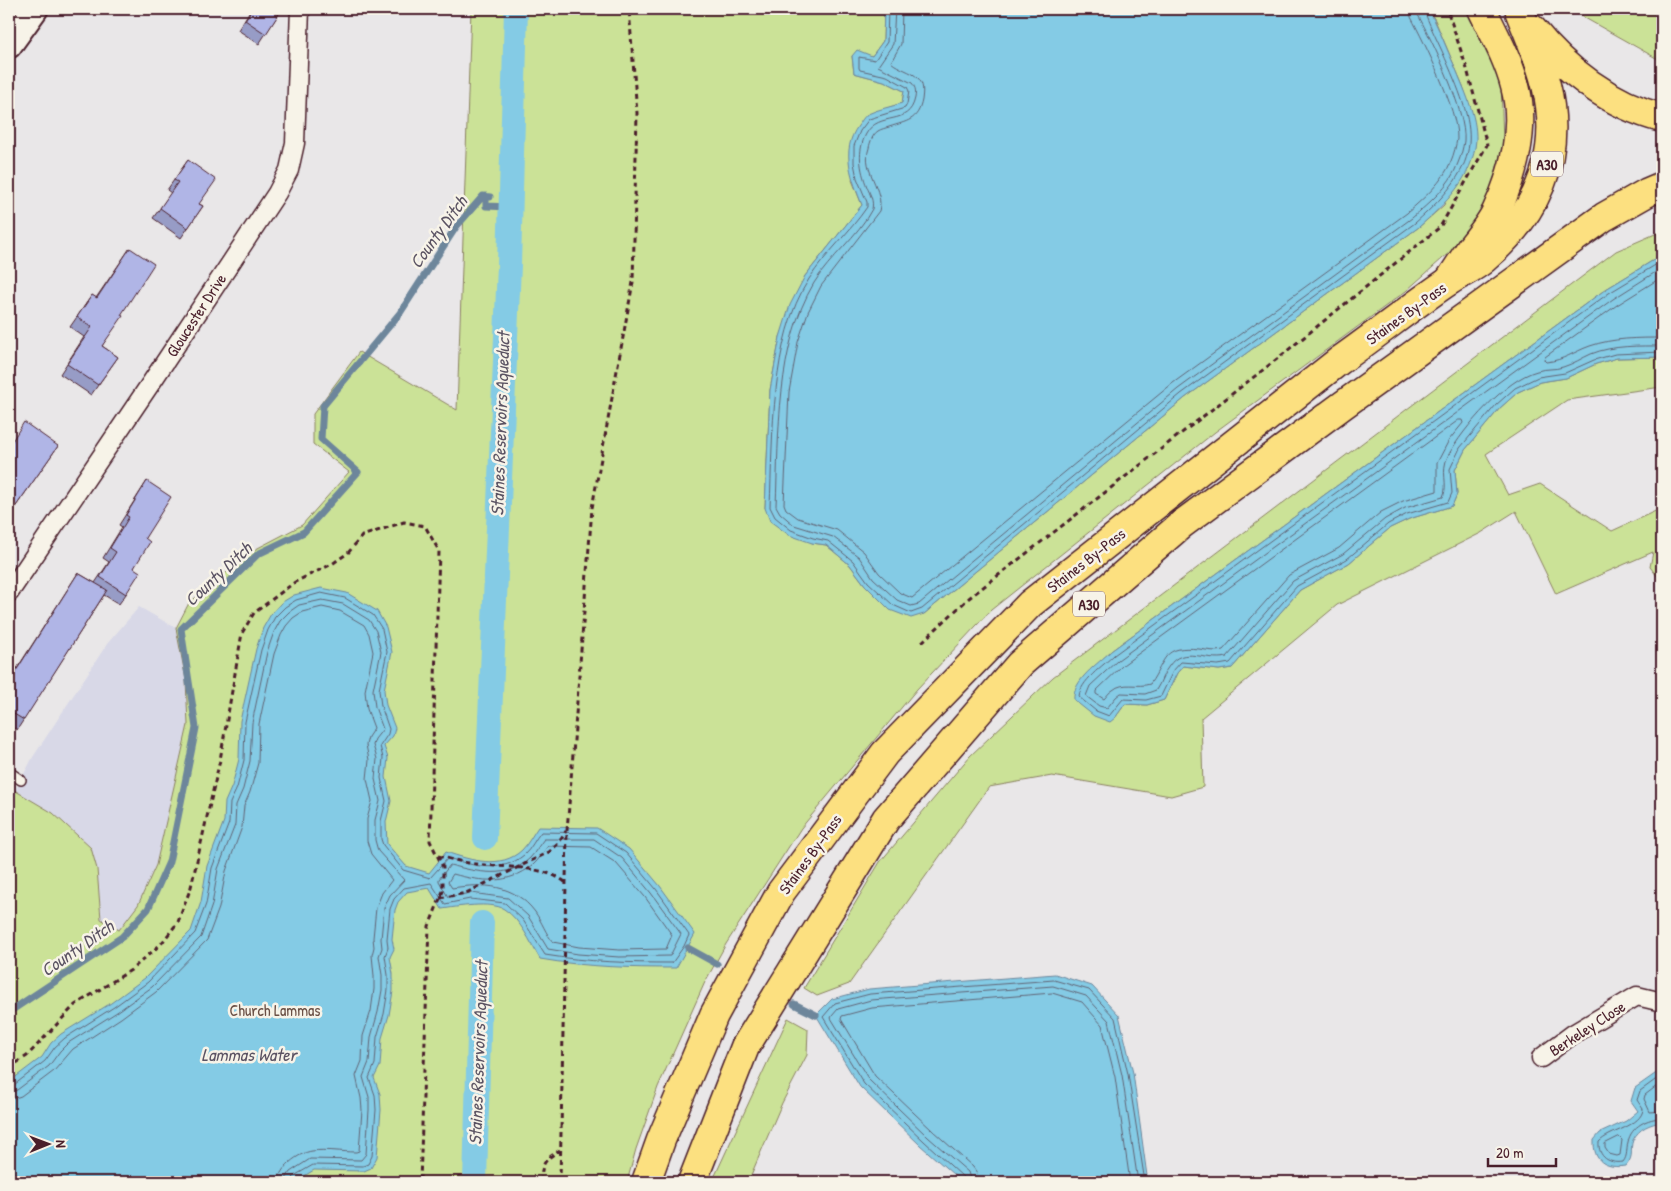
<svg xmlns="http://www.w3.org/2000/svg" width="1671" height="1191" viewBox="0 0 1671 1191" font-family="'Patrick Hand',sans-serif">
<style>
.built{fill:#d8d8e7}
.green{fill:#cbe297;stroke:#8a8061}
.water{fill:#84cbe5;stroke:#6d869b}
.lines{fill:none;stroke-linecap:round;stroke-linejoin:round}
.shore{stroke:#616475;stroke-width:1}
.stream{stroke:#6d869b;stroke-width:7}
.canal{stroke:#84cbe5;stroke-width:24}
.service-casing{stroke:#4a1f2b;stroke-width:12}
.minor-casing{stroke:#4a1f2b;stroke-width:21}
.secondary-casing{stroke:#4a1f2b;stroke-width:29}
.primary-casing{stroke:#4a1f2b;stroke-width:31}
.trunk-casing{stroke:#4a1f2b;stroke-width:31}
.path{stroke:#4a1f2b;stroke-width:3;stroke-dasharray:5 4;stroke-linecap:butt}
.service{stroke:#f7f3e8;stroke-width:9}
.minor{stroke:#f7f3e8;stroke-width:18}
.secondary{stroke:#f7f3e8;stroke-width:25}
.primary{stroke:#fce080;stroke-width:28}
.trunk{stroke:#fce080;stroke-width:28}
.wall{fill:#979cc6;stroke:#4a1f2b}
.building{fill:#b0b5e6;stroke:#4a1f2b}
.labels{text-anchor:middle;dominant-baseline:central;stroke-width:5;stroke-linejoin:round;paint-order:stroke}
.shield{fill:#f7f3e8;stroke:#7e5f64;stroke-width:1}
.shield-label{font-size:15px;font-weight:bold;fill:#4a1f2b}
.street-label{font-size:16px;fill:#4a1f2b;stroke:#f7f3e8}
.park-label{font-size:16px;fill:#6a5046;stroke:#f7f3e8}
.water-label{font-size:18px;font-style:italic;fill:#5b5363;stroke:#f7f3e8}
</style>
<rect width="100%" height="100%" fill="#e9e7e8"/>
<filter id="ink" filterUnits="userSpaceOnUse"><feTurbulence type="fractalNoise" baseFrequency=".02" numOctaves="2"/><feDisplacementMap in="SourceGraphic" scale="10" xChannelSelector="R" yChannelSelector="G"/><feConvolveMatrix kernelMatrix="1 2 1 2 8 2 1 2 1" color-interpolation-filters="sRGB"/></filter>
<g filter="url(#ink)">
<path class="built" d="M139,607L176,628L186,680L188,725L156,865L138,905L119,931L101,919L97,869L15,791L33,757L107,644Z"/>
<path class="green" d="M471,9H884L883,41L872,56H852L854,73L884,81L904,91L902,103L866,115L852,180L862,205L805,276L780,337L770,390L765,508L812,543L826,545L850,565L865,585L924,614L1185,398L1419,227L1444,205L1474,122L1463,86L1435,20L1428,9H1467L1501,81L1503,144L1488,201L1460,243L1406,291L1215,432L991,610L917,689L801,828L726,944L705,982L658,1087L636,1149L627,1182H9V787L53,813L91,848L97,869L101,919L119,930L138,905L156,865L188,725L186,680L176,628L189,603L254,550L302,525L349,472L313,444V414L359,352L457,410Z
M1578,9H1662V60L1656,58L1583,17Z
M1662,231V255L1606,289L1111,651L1081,680L1115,718L1125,704L1147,705L1164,700L1177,673L1183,666L1219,670L1232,668L1300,590L1349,563L1390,528L1409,519L1452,506L1457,494L1455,470L1465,450L1500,408L1518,392L1540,382L1566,378L1596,364L1617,358L1662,357V387L1567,400L1486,454L1508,495L1540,484L1612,531L1662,508V582L1650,567L1653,552L1556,594L1516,511L1481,533L1337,605L1201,718L1203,787L1171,796L1052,776L989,787L849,984L817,996L804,988L880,862L970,756L1053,677L1616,251Z
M788,1018L808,1029L807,1055L782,1103L748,1182H712Z"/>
<path class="water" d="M884,9H1428C1439,27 1446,48 1455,67C1464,89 1477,116 1476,140C1473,178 1445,204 1419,227L1185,398L924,614L911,618L890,610L865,585L850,565L826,545L812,543L789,535L770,521L765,508L770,390L780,337L790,305L805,276L862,205C852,179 840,151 858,126C861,122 864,116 868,114C878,109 891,107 902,103L904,91L884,81L854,73L852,56L857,50L872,56L883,41Z
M1662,255V357L1617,358L1596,364L1566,378L1540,382L1518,392L1500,408L1465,450L1455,470L1457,494L1452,506L1409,519L1390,528L1349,563L1300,590L1232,668L1219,670L1183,666L1177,673L1164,700L1147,705L1125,704L1115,718L1110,722L1094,716L1074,700C1072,680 1098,664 1111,651L1606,289Z
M321,588L347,593L377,611L386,627L392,652L384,690L386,705L395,728L393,736L384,746L388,758L386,777L391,801L386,822L387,844L406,866L429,873L446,852C470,860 501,870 522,850C528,844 533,834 538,827L597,828L629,849L660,886L695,934L676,968C630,968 586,967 540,959C530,942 521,920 504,909C491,901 456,907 442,909L429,888L407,892L398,902L395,910L392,939L394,949L390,957L393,974V991L389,1015L382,1038L380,1066L374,1078L380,1094L381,1110L377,1157L371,1168L364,1171L314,1170L296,1181L283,1182H9V1082L42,1057L51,1043L61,1034L111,1003L145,978L191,931L201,902L207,866L224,821L225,802L232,786L239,759L240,721L256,649L263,628L271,614L281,603L294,595Z
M1055,974L1092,986L1119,1015L1133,1073L1147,1176L1150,1182H962L920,1145L860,1087L816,1015L832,999L869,989Z
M1662,1069V1122C1650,1124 1639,1128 1633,1140C1629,1151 1635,1155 1626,1166C1605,1169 1593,1161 1594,1140L1600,1133L1626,1121L1638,1111L1631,1101L1635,1088Z"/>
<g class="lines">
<path class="shore" d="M888,9L887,42L875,60L859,57V68L860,70L887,76L907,87L909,91L907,104L905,108L869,119L860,131L854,146V163L857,178L867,202V207C850,232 826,253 809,279C770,340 773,436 770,507L775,517L791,530L813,538L828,541L853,561L868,582L893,605L911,613L922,609L1181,394L1415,223C1487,160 1478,132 1442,51C1438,42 1425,16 1424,9
M895,9L893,44L878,66L912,83C916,88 916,92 915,98C909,128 879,110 866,134C857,151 860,169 867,187C870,194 874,201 872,209C858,236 830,257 814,283C776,347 779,433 776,506L780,513L794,525L833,537L859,557L873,578L897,600L911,606L919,604L1178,389L1412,218C1429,203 1450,186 1458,163C1461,156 1463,148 1464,141C1467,113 1432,40 1418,15V9
M902,9L901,44L891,62C899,69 911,71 918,78C924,84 923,92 922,100C918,121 907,121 889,127C886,128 881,129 878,131C873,134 870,142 869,148C861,170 885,190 879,211L821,286L808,312L798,342L789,392L784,504L786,509L798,518L837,530L864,552L879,573L900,593L912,598L1173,383L1407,213C1424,198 1443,182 1451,161C1454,154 1456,145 1457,139C1458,110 1425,44 1411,17L1410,9
M1662,261L1609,293L1114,655C1103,666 1080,681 1079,697L1096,711L1109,716L1123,699L1146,700L1161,696L1173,671L1181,662L1218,665L1230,663L1297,586L1347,559L1388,524L1407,514L1448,502L1452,493L1450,469L1460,448L1496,405L1515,388L1538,377L1565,373L1594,360L1615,354L1662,352
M1662,268L1613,299L1118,660L1090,686L1086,696L1099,706L1107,708L1116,697L1121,693L1145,694L1156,690C1161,683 1163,673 1169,666C1183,645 1205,662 1227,657L1293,581L1343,554L1385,519L1405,508L1443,497C1449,484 1440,472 1448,456C1463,428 1506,379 1537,371C1545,368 1555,370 1563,367C1573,364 1582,358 1591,354C1613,345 1639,346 1662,346
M1662,277L1617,305L1545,357L1544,360L1546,362C1565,360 1573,352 1590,346C1613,338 1638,338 1662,338
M1459,420H1462L1463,423L1449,440L1437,463V491L1403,501L1381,512L1339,548L1289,575L1223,650C1215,652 1207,650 1199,649C1162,645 1167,659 1150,684C1138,688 1123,681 1113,690C1109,692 1107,696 1104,699L1096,694V691L1123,665Z
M544,839H594L622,858L651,893L681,934L670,956L619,957L578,954L548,949L528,916L508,898L471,893L448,897L439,881V879L450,865C477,872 508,880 530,858C535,853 539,845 544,839Z
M548,846L591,847L616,863L645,897L672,935L666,949L619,950L579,947L553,942C546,934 542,922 535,912C514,884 484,883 452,888L448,882L453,874C482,882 508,885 533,865C539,860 543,852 548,846Z
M1662,1075L1640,1091L1637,1100L1643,1109C1642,1126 1609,1131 1599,1142C1598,1157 1609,1164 1623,1162C1628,1156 1626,1149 1628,1142C1631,1126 1648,1118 1662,1118
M1662,1082L1645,1095L1644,1099L1650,1112L1662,1111
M9,1086L14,1085L45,1061L55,1047L65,1038L114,1007L148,982L195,933L206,904L212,868L229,823L230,803L237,788L244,760L245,722L261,650L268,630L275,617L285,607L296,600L321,593L345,598L373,615L382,629L387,652L379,690L381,706L389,729L388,734L380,746L383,758L381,778L386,801L381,821V839L383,845L403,870L430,878L448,858C474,866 501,874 524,855C531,849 535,839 541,832L596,833L626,853L656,889L689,935L684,946L672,963C629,963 587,962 545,955L523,920L505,903L470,899L445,904L431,883L404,888L394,899L390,909L387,939L388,948L385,956L388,975V990L384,1014L377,1037L375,1064L369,1078L375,1095L376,1110L372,1156L368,1164L363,1166L313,1165L294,1176L292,1182
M9,1092L17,1090L49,1066L60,1051L68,1043L117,1012L152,987L201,937L212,905L218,869L235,825L236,805L243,789L250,761L252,723L267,652L274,632L280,621L289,612L299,605L322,600L343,604L369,620L376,631L381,652L373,690L375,707L383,729L375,739L373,745L377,759L375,779L380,801L375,820V840L378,851L404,880L390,895L384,908L381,939L382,948L379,956L382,975V990L378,1012L371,1037L369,1062L363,1077L369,1097V1110L366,1154L361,1160L310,1159L290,1172L287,1177L286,1182
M9,1100L21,1096L54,1071L73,1049L121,1018L156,992L207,940L219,908L226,871L242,827L244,806L250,792L258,763L259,724L274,654L281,635L286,626L293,618L302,612L322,607L340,611L364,625L369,634L373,652L365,691L367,709L374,728L368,737L366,745L369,760L367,779L372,801L367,819V841L371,854L392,880L382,893L376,908L373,938L374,947L372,955L374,976V989L371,1011L363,1036L362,1061L356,1076L361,1098L362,1110L359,1151L356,1152C342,1152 326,1149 312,1151C298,1153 279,1168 278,1182
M1619,1137L1622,1140L1620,1155L1617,1156L1609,1154L1605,1148V1144Z
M965,1182L963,1177L924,1141L864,1084L823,1017L835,1003L870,994L1054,980L1089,990L1115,1018L1128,1074L1145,1182
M971,1182L968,1172L928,1137L869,1080L831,1018L832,1016L838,1009L871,1000L1053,986L1086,996L1109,1021L1122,1075L1138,1182
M979,1182L977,1173L973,1167L933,1131L875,1076L841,1019L842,1016L872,1008L1052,993L1082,1002L1102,1025L1115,1077L1130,1182"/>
<path class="stream" d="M486,196V206L510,207
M688,948L717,964
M794,1004L816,1015
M9,1012L122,937L148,909L169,862L196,728L181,629L258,554L304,532L358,472L321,439L323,406L400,313L456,227L483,196L490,197"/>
<path class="canal" d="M485,838L509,265L516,9
M475,1182L482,923"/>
<defs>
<path id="service" d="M9,772L21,780"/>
<path id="minor" d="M9,593L151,383L277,193L289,170L295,143L300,9
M1541,1058L1573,1034L1637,996L1662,1002"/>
<path id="secondary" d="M9,45L35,9"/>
<path id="primary" d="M1449,281C1456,270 1463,260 1470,249C1479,237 1489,226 1496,212C1514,174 1526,127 1515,86C1508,59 1494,34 1482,9"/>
<path id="trunk" d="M1532,29C1565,70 1610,105 1662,118
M646,1182L661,1140L714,1015L781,892L885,753L1030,604L1339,361C1376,335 1412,306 1449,281C1461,273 1474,268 1484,259C1531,219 1558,169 1550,106C1546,74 1532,43 1520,13
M692,1182L745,1047L886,819L1020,664L1182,524L1343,405L1604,217L1648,192L1662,186"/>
</defs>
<use href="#service" class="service-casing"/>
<use href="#minor" class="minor-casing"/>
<use href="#secondary" class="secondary-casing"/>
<use href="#primary" class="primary-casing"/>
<use href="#trunk" class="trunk-casing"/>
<path class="path" d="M922,642L969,598L1277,359L1440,227L1487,145L1467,69L1447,9
M438,856C451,859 464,863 477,864C504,868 543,865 565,882
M440,898L466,893L549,852L559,843L566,831
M9,1068L27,1056L75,1005L131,970L161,944L178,922L191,887L220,760L242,633L254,613L295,582L332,564L348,553L362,536L404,522L425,526L439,551L430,841L443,867V891L429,926L420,1182
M541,1182C542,1163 543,1161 560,1150
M560,1182L567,831L592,508L633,282L637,113L629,9"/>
<use href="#service" class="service"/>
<use href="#minor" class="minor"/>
<use href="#secondary" class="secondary"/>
<use href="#primary" class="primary"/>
<use href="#trunk" class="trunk"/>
</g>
<path class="wall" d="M251,9H282L259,44L238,30Z
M188,160L199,204L203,206L181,238L153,218L171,193L167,190Z
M130,248L121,315L102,346L118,357L91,395L60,374L84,337L70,327L92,295L96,298Z
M9,445L58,446L9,516Z
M147,481L145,538L134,568L126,594L119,604L104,595L17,730L9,725V681L78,573L95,583L109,562L103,558L122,527L119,525Z"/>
<path class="building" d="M252,9H282L266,34L245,20Z
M188,160L216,180L199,204L203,206L188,228L160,208L178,182L174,180Z
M130,248L154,264L121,315L123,316L102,346L118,357L98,385L67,364L92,327L77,317L92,295L97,298Z
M24,422L58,446L16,506L11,503L9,507V446Z
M147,481L171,497L145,538L150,542L134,568L140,572L126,594L100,577L116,552L110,548L129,517L126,515Z
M78,573L107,590L24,720L9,711V682Z"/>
</g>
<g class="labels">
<g class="shield">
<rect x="1531" y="151.5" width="32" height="25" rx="4"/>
<rect x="1073" y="591.5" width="32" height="25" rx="4"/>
</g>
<g class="shield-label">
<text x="1547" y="164">A30</text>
<text x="1089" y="604">A30</text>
</g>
<g class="street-label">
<text transform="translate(1406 313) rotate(-36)">Staines By-Pass</text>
<text transform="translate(196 315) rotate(-57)">Gloucester Drive</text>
<text transform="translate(1086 560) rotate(-38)">Staines By-Pass</text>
<text transform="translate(810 854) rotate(-54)">Staines By-Pass</text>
<text transform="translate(1587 1028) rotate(-33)">Berkeley Close</text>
</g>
<g class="park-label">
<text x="275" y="1010">Church Lammas</text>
</g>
<g class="water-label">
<text transform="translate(438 232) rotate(-54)">County Ditch</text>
<text transform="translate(500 424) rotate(-88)">Staines Reservoirs Aqueduct</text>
<text transform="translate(218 574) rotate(-43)">County Ditch</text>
<text transform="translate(77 948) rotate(-35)">County Ditch</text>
<text transform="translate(478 1053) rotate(-88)">Staines Reservoirs Aqueduct</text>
<text x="249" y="1054">Lammas Water</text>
</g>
</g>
<rect width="1671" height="1191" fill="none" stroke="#f7f3e8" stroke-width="30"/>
<rect x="15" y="15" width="1641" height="1161" fill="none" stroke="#4a1f2b" stroke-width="2" filter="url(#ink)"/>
<g transform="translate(48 1144) rotate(89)" stroke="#f7f3e8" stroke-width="4" paint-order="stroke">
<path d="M0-4L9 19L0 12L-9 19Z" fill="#4a1f2b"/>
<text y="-8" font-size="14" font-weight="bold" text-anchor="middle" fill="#4a1f2b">N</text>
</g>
<path d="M1488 1158v8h68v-8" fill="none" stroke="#4a1f2b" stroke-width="2.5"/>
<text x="1496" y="1158" font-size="15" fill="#4a1f2b" stroke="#f7f3e8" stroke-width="4" paint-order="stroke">20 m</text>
</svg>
